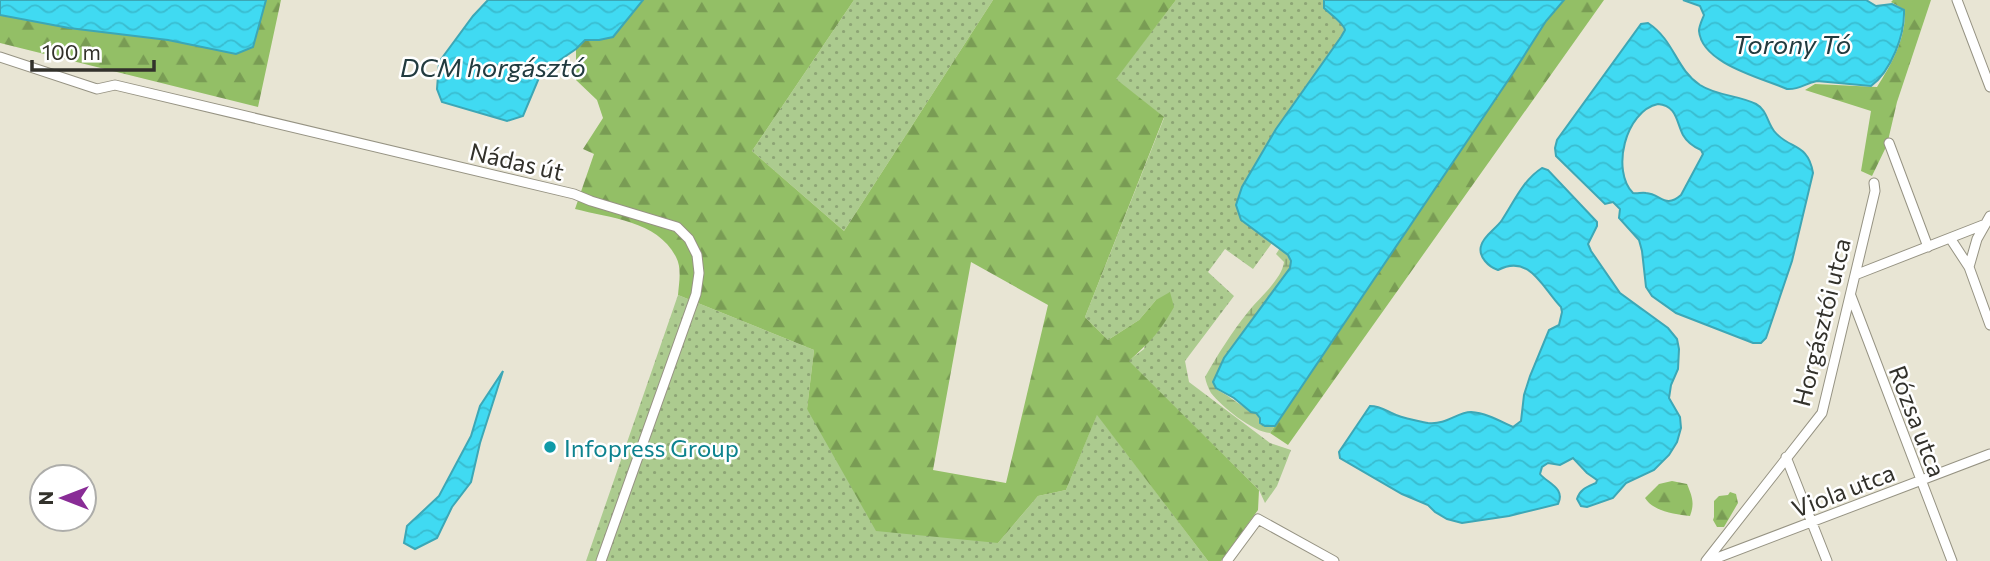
<svg xmlns="http://www.w3.org/2000/svg" width="1990" height="561" viewBox="0 0 1990 561" font-family="Commissioner,sans-serif">
<style>
.grass{fill:url(#grass-dots)}
.forest{fill:url(#forest-firs);fill-rule:evenodd}
.wetland{fill:url(#wetland-marsh)}
.water{fill:url(#water-waves);stroke:#3ca7b6;stroke-width:2;fill-rule:evenodd}
.lines{fill:none;stroke-linecap:round;stroke-linejoin:round}
.minor-casing{stroke:#969383;stroke-width:11}
.minor{stroke:#fff;stroke-width:9}
.culture-dot{fill:#0f9aa8;stroke:#fff;stroke-width:2.5}
.labels{text-anchor:middle;dominant-baseline:central;stroke-width:5;stroke-linejoin:round;paint-order:stroke}
.street-label{font-size:24px;fill:#32312b;stroke:#fff}
.culture-label{font-size:24px;fill:#0d838f;stroke:#fff;text-anchor:start}
.water-label{font-size:26px;font-style:italic;fill:#223b3f;stroke:#fff}
</style>
<defs>
<pattern id="grass-dots" width="8" height="8" patternUnits="userSpaceOnUse" patternTransform="scale(1.75)"><rect width="8" height="8" fill="#accb8f"/><path d="M2 2h.1M6 6h.1" fill="none" stroke="#8da575" stroke-width="1.8" stroke-linecap="round"/></pattern>
<pattern id="forest-firs" width="22" height="20" patternUnits="userSpaceOnUse" patternTransform="scale(1.75)"><rect width="22" height="20" fill="#93bf66"/><path d="M5 1l3.5 6h-7zM16 11l3.5 6h-7z" fill="#799c54"/></pattern>
<pattern id="wetland-marsh" width="20" height="14" patternUnits="userSpaceOnUse" patternTransform="scale(1.75)"><rect width="20" height="14" fill="#accb8f"/><path d="M1 5h8M5 5V1M11 12h8M15 12V8" fill="none" stroke="#8da575"/></pattern>
<pattern id="water-waves" width="16" height="10" patternUnits="userSpaceOnUse" patternTransform="scale(1.75)"><rect width="16" height="10" fill="#40daf2"/><path d="M0 5q4-4 8 0t8 0" fill="none" stroke="#39bcd0"/></pattern>
</defs>
<rect width="100%" height="100%" fill="#e8e5d4"/>
<path class="grass" d="M854,0H993L844,231L752,151Z
M1176,0H1324V8L1345,26L1342,37L1241,220L1272,243L1253,269L1225,249L1208,272L1234,296L1185,361L1189,382L1270,443L1291,450L1277,486L1265,503L1259,490L1128,361L1144,349L1156,300L1139,320L1108,340L1085,317L1164,118L1115,79Z
M678,295L814,350L807,409L998,543L1038,496L1066,490L1097,414L1208,561H586Z"/>
<path class="forest" d="M266,0H281L258,107L0,43V15C83,33 168,40 253,46Z
M643,0H854L752,151L844,231L993,0H1176L1116,79L1164,117L1085,317L1108,340L1139,320L1156,300L1170,292L1174,307C1160,332 1150,342 1129,361L1259,490L1258,510L1221,561H1208L1097,415L1066,490L1038,496L998,543L876,531L807,409L814,350L678,295C679,283 682,268 676,257C658,221 610,218 575,209L594,154L583,149L603,118L597,100L576,80V49L585,40H599L613,36ZM971,262L1048,305L1006,483L933,470Z
M1564,0H1604L1288,445L1270,433L1513,73L1546,21Z
M1893,0H1931L1897,102L1887,145L1872,176L1861,171L1871,111L1805,90L1815,84L1877,87C1892,64 1906,38 1905,10L1891,2Z
M1672,481L1687,484C1692,496 1695,503 1690,516C1675,514 1654,512 1645,498L1659,484Z
M1730,492L1736,494L1738,503L1724,527H1717L1713,520L1714,517V501L1719,496L1728,495Z"/>
<path class="wetland" d="M1280,248C1288,253 1291,258 1290,268L1224,358L1216,389C1228,395 1246,410 1256,413L1265,426H1275L1270,433C1253,432 1222,407 1211,393C1208,388 1206,382 1205,377C1218,354 1232,332 1248,312C1259,298 1282,279 1284,262L1276,254Z"/>
<path class="water" d="M0,0H266L253,47L236,54L168,40L69,28L0,15Z
M488,0H643L613,37L599,40H585L576,49L541,73L523,116L507,121L442,102L437,89L439,62L473,16Z
M1324,0H1564L1546,21L1513,73L1275,426H1265L1260,423V418L1256,413L1251,412L1234,398L1216,388L1213,382L1224,358L1290,268L1291,261L1288,255L1241,220L1236,205L1242,187L1276,129L1341,37L1345,30C1344,23 1330,14 1324,8Z
M1683,0H1866L1876,6L1892,4L1904,10C1905,35 1891,71 1871,86L1817,81C1805,83 1800,90 1787,89C1762,78 1702,64 1699,31C1699,26 1702,20 1704,15L1700,6Z
M1648,23C1675,41 1675,68 1700,85C1717,96 1738,95 1756,104C1767,110 1767,122 1774,131C1789,150 1808,142 1813,173L1792,261L1766,338L1761,343H1753L1676,313L1652,296L1646,287L1642,251L1639,240L1619,218L1620,209L1613,202L1605,204L1556,156L1555,148L1557,140L1641,24ZM1658,104C1677,106 1676,121 1683,135C1687,142 1694,147 1701,150L1703,154L1681,195C1665,209 1661,194 1646,193C1642,192 1637,194 1633,193C1611,171 1625,111 1658,104Z
M1542,168L1548,170L1597,222V226L1588,244L1591,251L1620,293L1668,328L1677,339L1679,349L1678,369L1671,385L1669,398L1680,417L1681,428L1677,442L1669,455L1654,470L1626,483L1613,498L1587,507L1581,506L1577,499C1580,489 1587,487 1596,483L1597,480L1587,473L1573,458L1560,465L1548,463L1542,467L1540,474C1547,483 1566,488 1558,504L1509,516L1462,523L1447,519L1435,512L1428,505L1402,494L1340,458L1339,452L1370,406C1381,406 1386,411 1396,415C1406,419 1418,421 1428,423C1447,425 1457,412 1471,412C1486,413 1500,421 1513,427L1521,421L1524,395L1530,376L1549,330L1559,325L1562,312L1561,307C1543,289 1530,253 1498,270C1489,267 1478,257 1481,246C1483,236 1496,229 1502,220C1514,202 1523,180 1542,168Z
M503,371L480,443L471,482L452,507L437,538L415,549L404,543L407,526L439,496L471,436L480,406Z"/>
<g class="lines">
<defs>
<path id="minor" d="M1957,0L1990,87
M0,57L97,89L115,85L574,194L591,201L677,227L689,239L697,255L699,273L696,294L601,561
M1889,143L1928,247
M1990,216L1977,239L1969,267L1990,325
M1950,238L1969,267
M1855,275L1983,225
M1851,296L1952,561
M1786,457L1827,561
M1227,561L1258,519L1334,561
M1706,561L1822,413L1875,191L1874,183
M1709,561L1990,454"/>
</defs>
<use href="#minor" class="minor-casing"/>
<use href="#minor" class="minor"/>
</g>
<circle class="culture-dot" cx="550" cy="447" r="7"/>
<g class="labels">
<g class="street-label">
<text transform="translate(517 161) rotate(13)">Nádas út</text>
<text transform="translate(1821 322) rotate(-76)">Horgásztói utca</text>
<text transform="translate(1918 421) rotate(69)">Rózsa utca</text>
<text transform="translate(1843 490) rotate(-21)">Viola utca</text>
</g>
<g class="culture-label">
<text x="564" y="447">Infopress Group</text>
</g>
<g class="water-label">
<text x="1792" y="43">Torony Tó</text>
<text x="493" y="66">DCM horgásztó</text>
</g>
</g>
<g transform="translate(63 498) rotate(270)"><circle r="33" fill="#ffffff" stroke="#adadaa" stroke-width="2"/>
<path d="M0-5L12 26L0 18L-12 26Z" fill="#892c96"/>
<text y="-10" font-size="19" font-weight="bold" text-anchor="middle" fill="#32312b">N</text>
</g>
<path d="M32 60v10h122v-10" fill="none" stroke="#32312b" stroke-width="3.5"/>
<text x="42" y="60" font-size="21" fill="#32312b" stroke="#ffffff" stroke-width="5" paint-order="stroke">100 m</text>
</svg>
